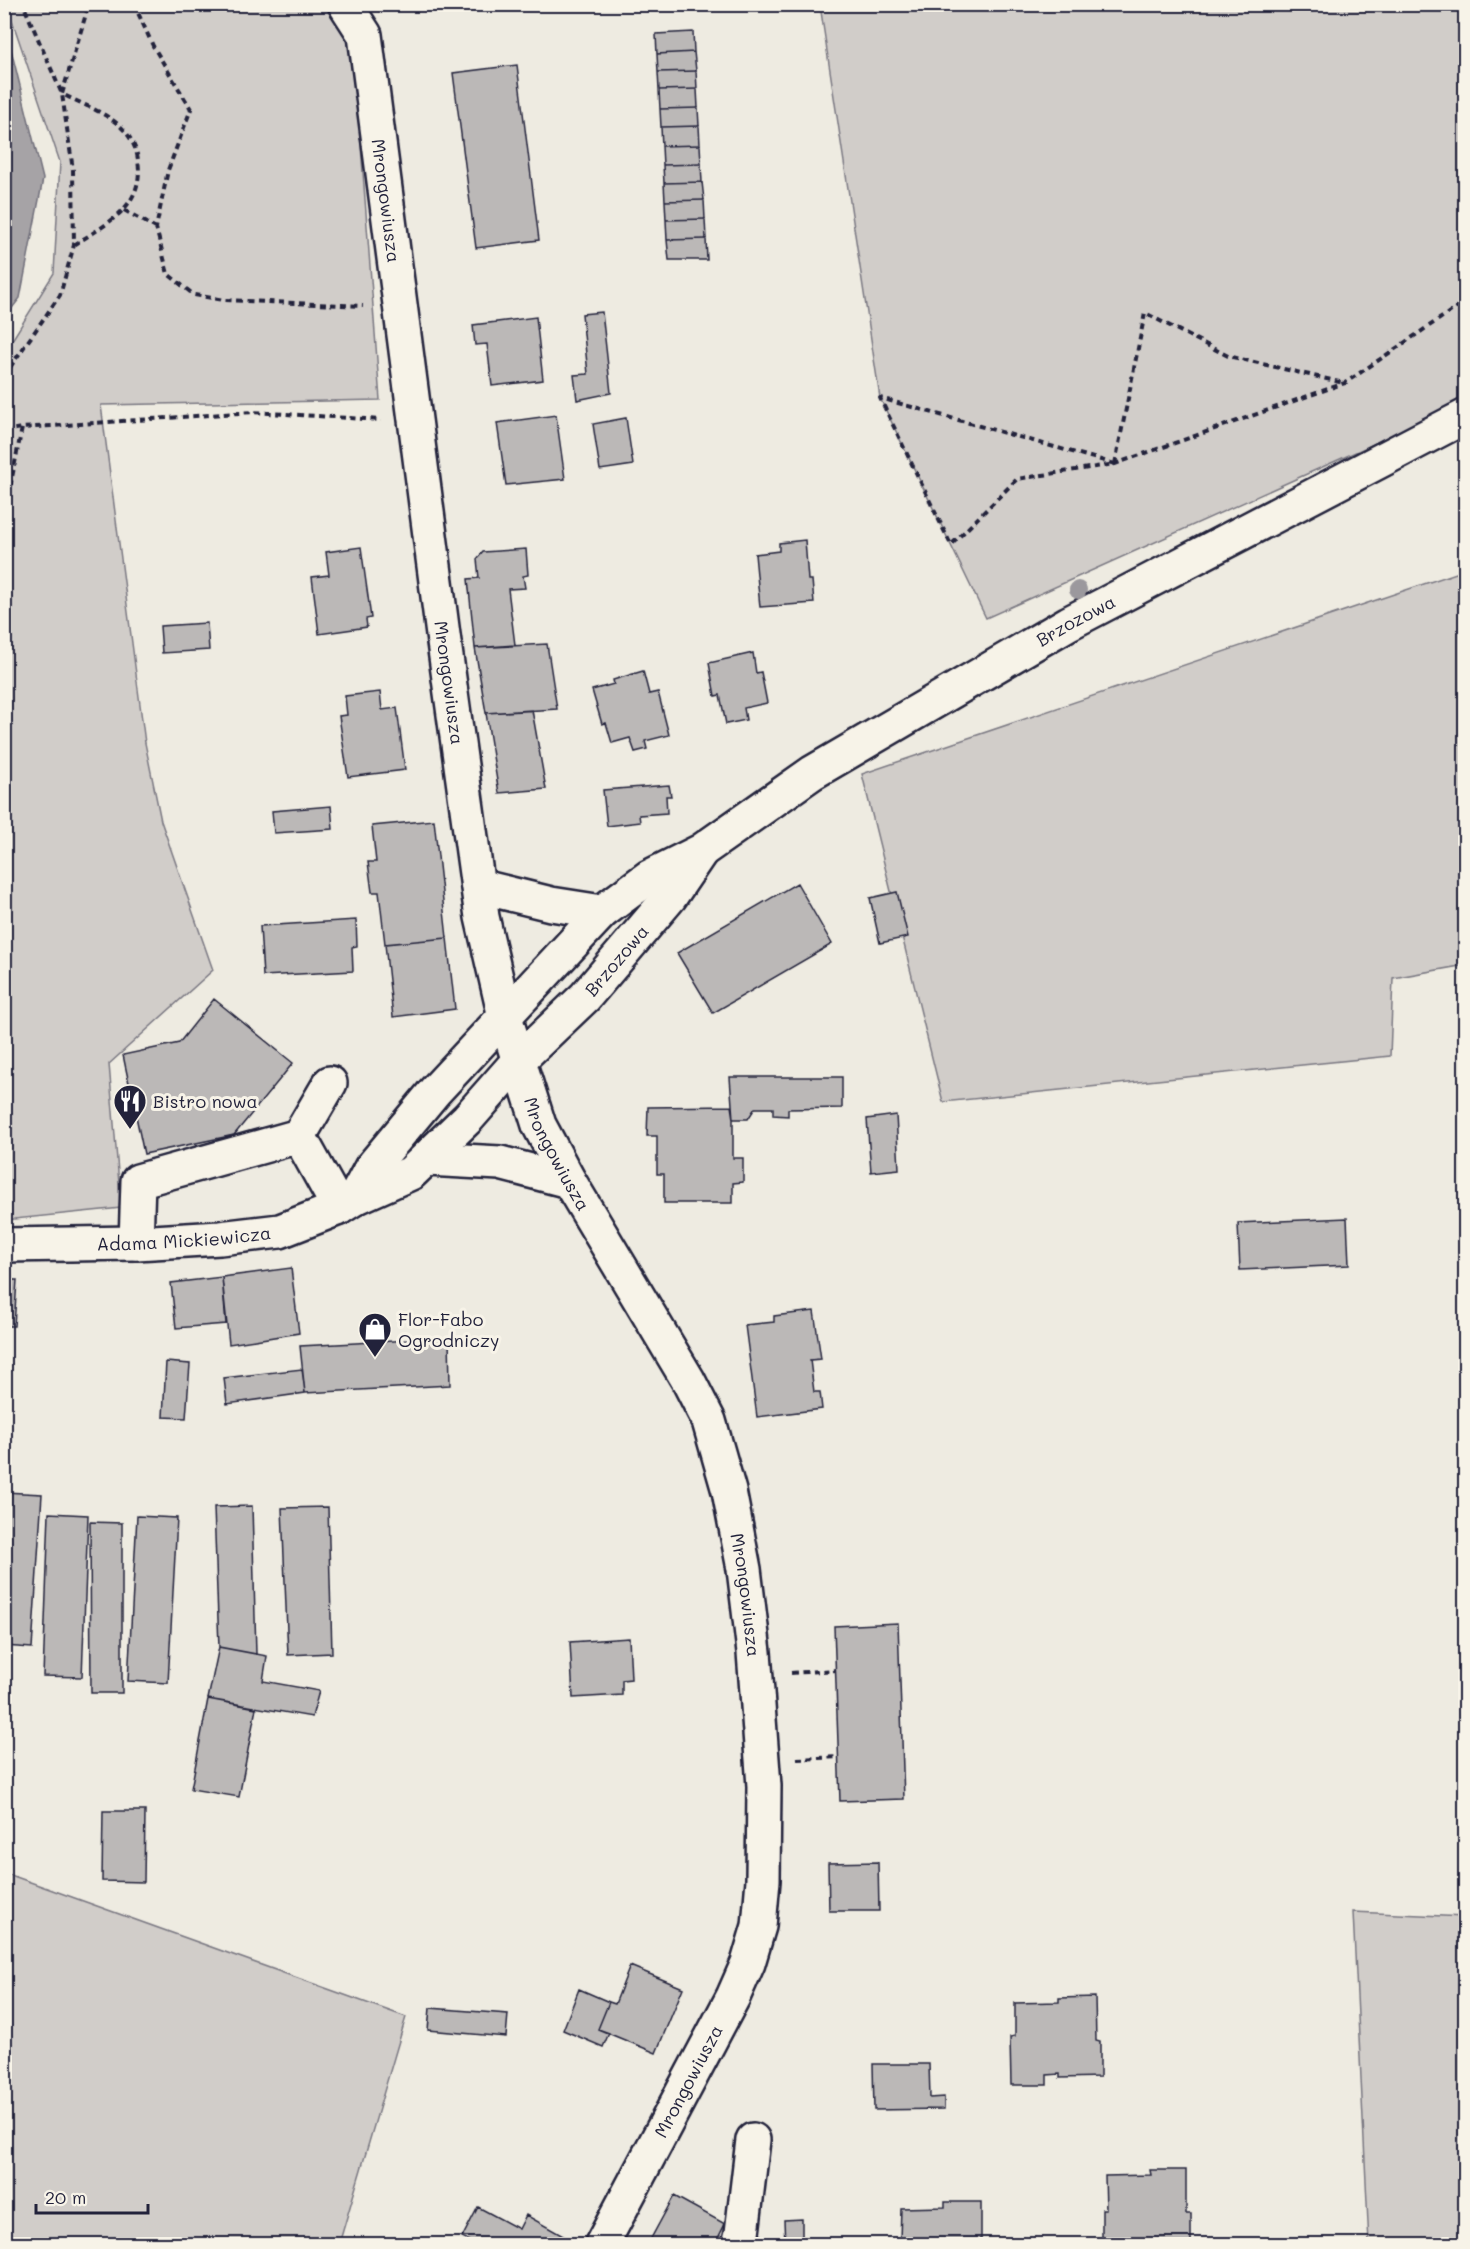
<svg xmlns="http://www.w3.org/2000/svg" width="1470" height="2249" viewBox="0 0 1470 2249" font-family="Mali,sans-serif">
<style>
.green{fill:#d1cdc9;stroke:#7a7882;stroke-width:1.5}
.water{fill:#a6a3a6;stroke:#716f7b;stroke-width:1.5}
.building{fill:#bbb8b7;stroke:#22223b;stroke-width:1.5}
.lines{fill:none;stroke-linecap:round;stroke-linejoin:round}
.minor-casing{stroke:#22223b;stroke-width:38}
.path{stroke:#22223b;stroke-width:4;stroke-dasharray:6 4.5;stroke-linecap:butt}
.minor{stroke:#f7f3e8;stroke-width:33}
.tree{fill:#9b989d}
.labels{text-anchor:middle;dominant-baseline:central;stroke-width:6;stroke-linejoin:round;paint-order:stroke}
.street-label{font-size:18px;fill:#22223b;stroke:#f7f3e8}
.poi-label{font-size:18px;fill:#22223b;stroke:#f7f3e8;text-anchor:start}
</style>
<rect width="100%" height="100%" fill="#eeebe1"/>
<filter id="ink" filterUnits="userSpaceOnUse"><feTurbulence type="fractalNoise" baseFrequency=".0167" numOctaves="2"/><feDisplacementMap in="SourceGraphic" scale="12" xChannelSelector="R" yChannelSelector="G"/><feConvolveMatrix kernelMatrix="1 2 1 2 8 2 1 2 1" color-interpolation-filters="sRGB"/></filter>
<g filter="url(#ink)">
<path class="green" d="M7,5H327L353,39L380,400L101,405L145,743L161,821L213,970L109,1064L121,1208L5,1220L4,353L54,273L60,162Z
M820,5H1465V403L986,618L880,398Z
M1465,570V965L1393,978L1390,1056L943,1102L862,774Z
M5,1873L406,2017L339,2244H5Z
M1353,1912L1465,1917V2244H1369Z"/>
<path class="water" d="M4,21L43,179L20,298L5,317Z"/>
<path class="building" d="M693,32L694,52L657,54L656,34Z
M694,52L696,71L658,72L657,54Z
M517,65L539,240L476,248L453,73Z
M696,71L697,89L659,90L658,72Z
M697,89L698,108L660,109L659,90Z
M698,108L699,126L661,127L660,109Z
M699,126L700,145L662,146L661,127Z
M700,145L701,164L663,165L662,146Z
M701,164L702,182L664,183L663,165Z
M702,182L704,200L665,201L664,183Z
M704,200L705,219L666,220L665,201Z
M705,219L706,239L667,240L666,220Z
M706,239L707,260H669L667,240Z
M602,312L611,393L577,400L574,375L588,374L582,314Z
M536,317L543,380L492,386L487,344L475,345L473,325Z
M556,415L565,479L506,485L497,423Z
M626,418L633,465L600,470L593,424Z
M805,540L808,580H812L814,603L760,607L755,554L779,551V543Z
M361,547L371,618L366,619L367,627L319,634L312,577L329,575L326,552Z
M526,549L528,575L523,576L525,588L508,589L515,645L475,648L468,579L479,578L477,559L483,552Z
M207,623L209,650L162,653L160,626Z
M547,644L557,709L486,713L475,648Z
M753,653L756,673L761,672L767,703L744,708L746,720L726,724L720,695L715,696L709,663Z
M643,671L649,694L658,692L669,735L645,741L647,749L635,752L630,738L612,743L606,723L602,724L592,690L614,684L613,680Z
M380,692L382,710L397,708L405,770L348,777L339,716L347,715L345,696Z
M532,710L546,789L499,793L486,713Z
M669,785L671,796H666L667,813L639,815L640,822L607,826L603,790Z
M331,806L333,829L274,833L272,811Z
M434,820L447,938L385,944L379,892H372L368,862H376L372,826Z
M797,883L832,944L713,1013L677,953Z
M897,892L908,937L880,943L870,898Z
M356,920L357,946L352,947L353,971L263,976L260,926Z
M447,938L455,1009L393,1017L385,944Z
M214,999L293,1063L234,1135L144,1154L123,1055L179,1043Z
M730,1077H842V1108L788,1109V1116L773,1115V1108H755L748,1119H733Z
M731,1106L733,1119V1158H743V1182L733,1183V1203H664V1174H657V1136H647L648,1107Z
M896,1115L899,1169L871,1172L867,1119Z
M1347,1218L1349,1265L1240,1270L1238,1223Z
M291,1268L299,1333L229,1344L222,1277Z
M222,1277L226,1324L176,1328L171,1283Z
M4,1280H17L14,1326H4Z
M814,1311L821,1359L810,1360L814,1392H820L822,1409L757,1417L745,1325L774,1322V1316Z
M449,1338L450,1385L305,1393L300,1346Z
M166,1362L190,1364L186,1418L163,1417Z
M302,1369L305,1393L227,1404L224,1378Z
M4,1492L42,1494L32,1648L4,1646Z
M252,1506L256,1654L219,1647L214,1507Z
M328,1507L332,1653L288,1655L282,1508Z
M49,1513L88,1515L82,1677L43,1676Z
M137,1516L177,1518L168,1683L128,1681Z
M90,1522L122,1523V1693H91Z
M898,1623L904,1799L840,1801L834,1626Z
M629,1638L631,1679L622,1680V1695L573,1698L570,1642Z
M219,1647L267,1656L263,1681L319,1691L312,1717L208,1699Z
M208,1699L256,1708L239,1797L191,1789Z
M103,1811H145L144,1882L102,1881Z
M878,1862L879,1911H829L828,1863Z
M630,1966L683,1988L656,2053L598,2029L609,2002L615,2004Z
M579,1989L609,2002L598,2029L609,2033L603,2047L563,2030Z
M1095,1997L1096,2041L1100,2042V2077L1060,2078V2074L1047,2075V2085H1011L1010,2037L1015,2036V2003L1059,2002V1998Z
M430,2008L508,2014L506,2037L428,2030Z
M873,2064H929L930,2098L944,2097V2109L874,2110Z
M1150,2170H1186V2214H1191V2244H1102V2209H1106L1105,2176L1151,2175Z
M674,2196L725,2224L715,2244H648Z
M945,2202H981V2244H896L897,2241H900L901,2208L945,2207Z
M478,2207L519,2229L526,2215L565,2237L561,2244H475L462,2238Z
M802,2219V2244H785L784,2220Z"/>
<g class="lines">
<defs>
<g id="minor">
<path id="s1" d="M345,4L365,35L443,635L482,917L505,1017L539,1125L569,1181L688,1380L709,1421L729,1491L744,1569L754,1652L764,1786L763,1880L759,1926L748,1963L733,1997L602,2244"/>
<path d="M478,886L551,904L602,912"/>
<path d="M299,1136L330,1083"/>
<path d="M427,1159L500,1163L569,1181"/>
<path id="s2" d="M355,1198L371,1168L435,1091L602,912L649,877L701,851L812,773L1069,623L1466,416"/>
<path d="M136,1243L138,1181L299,1136L339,1208"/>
<path id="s3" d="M4,1245L136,1243L220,1238L280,1231L339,1208L355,1198L411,1173L468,1118L520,1059L585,997L670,897L700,853"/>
<path d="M739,2244L742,2233L753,2140"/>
</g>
</defs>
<use href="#minor" class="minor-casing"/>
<path class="path" d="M134,4L153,46L191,109L168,170L156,228L168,274L194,295L224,300L363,306
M124,210L156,228
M74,245C108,223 145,206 138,160C136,143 125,128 111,119C96,109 78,102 62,94L89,4
M4,376L60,295L74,245L73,170L62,94L23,4
M4,431L22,428L253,412L381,420
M1115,464L880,398L951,545L1017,479L1115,464L1345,383L1466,301
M1115,464L1145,313L1228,356L1344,383
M4,517L22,428
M791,1673L836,1670
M797,1759L838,1757"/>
<use href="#minor" class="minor"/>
</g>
<circle class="tree" cx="1078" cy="590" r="9"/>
</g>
<defs>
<symbol id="restaurant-pin" viewBox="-11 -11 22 30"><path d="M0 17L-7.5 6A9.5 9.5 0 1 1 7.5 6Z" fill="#22223b" stroke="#f7f3e8"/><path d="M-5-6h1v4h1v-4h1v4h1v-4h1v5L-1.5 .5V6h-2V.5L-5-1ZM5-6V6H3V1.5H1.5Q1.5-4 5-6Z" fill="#fff"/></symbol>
<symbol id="shop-pin" viewBox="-11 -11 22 30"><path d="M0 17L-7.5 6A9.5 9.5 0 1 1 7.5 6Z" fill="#22223b" stroke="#f7f3e8"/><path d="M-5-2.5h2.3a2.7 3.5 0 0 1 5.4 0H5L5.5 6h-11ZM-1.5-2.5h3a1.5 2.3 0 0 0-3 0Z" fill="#fff"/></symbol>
</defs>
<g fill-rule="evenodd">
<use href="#restaurant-pin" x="111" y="1082" width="38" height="52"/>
<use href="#shop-pin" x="356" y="1310" width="38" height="52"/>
</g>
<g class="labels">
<g class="street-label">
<text stroke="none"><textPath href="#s1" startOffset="204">Mrongowiusza</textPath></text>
<text stroke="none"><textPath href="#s2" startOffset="936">Brzozowa</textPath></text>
<text stroke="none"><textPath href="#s1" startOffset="690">Mrongowiusza</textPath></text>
<text stroke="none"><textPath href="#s3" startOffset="716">Brzozowa</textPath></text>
<text stroke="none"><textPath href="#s1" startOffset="1176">Mrongowiusza</textPath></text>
<text stroke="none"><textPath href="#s3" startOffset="180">Adama Mickiewicza</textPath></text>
<text stroke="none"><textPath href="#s1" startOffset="1662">Mrongowiusza</textPath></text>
<text transform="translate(688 2081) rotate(-62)">Mrongowiusza</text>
</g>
<g class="poi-label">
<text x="153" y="1101">Bistro nowa</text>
<text x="398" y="1319">Flor-Fabo<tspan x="398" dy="21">Ogrodniczy</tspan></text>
</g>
</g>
<rect width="1470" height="2249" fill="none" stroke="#f7f3e8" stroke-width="24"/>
<rect x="12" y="12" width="1446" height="2225" fill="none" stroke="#22223b" stroke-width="2" filter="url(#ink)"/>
<path d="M36 2204v9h112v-9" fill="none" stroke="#22223b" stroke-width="3"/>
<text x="45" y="2204" font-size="18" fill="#22223b" stroke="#f7f3e8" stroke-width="4.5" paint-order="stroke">20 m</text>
</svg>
